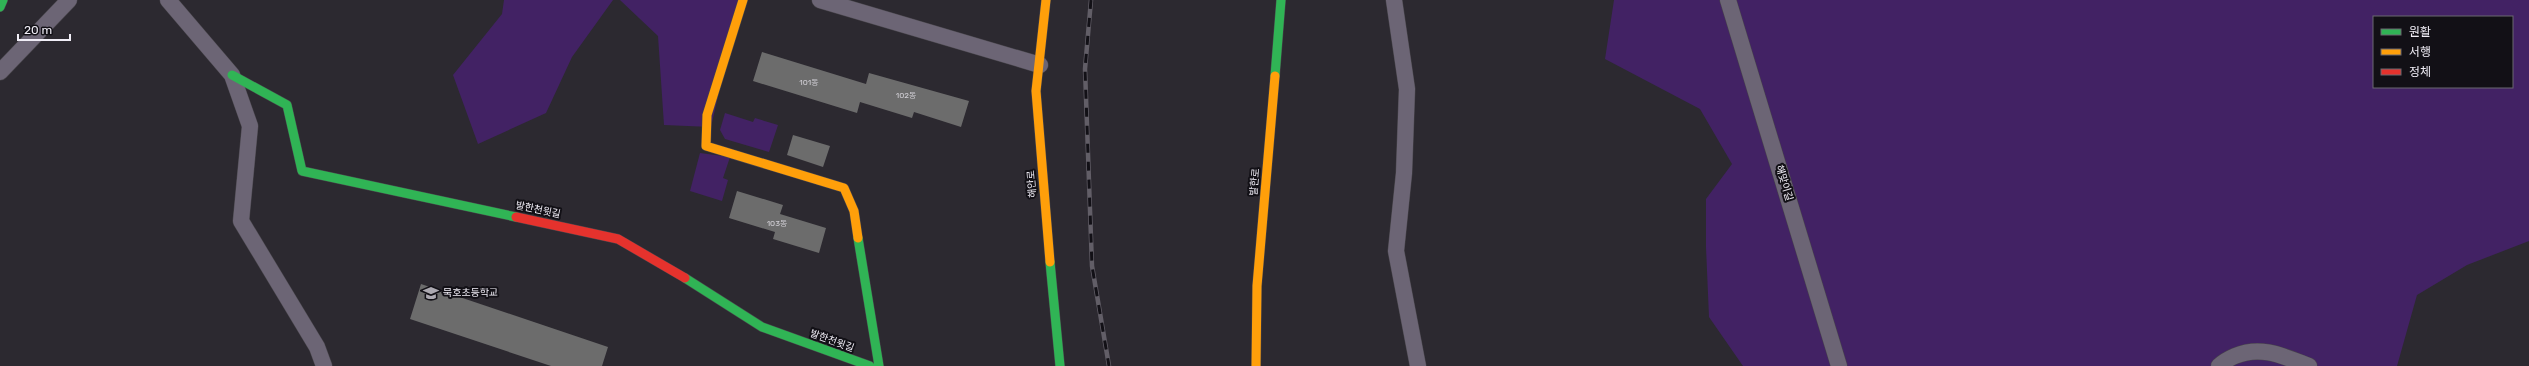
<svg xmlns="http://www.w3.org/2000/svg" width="2529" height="366" viewBox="0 0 2529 366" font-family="Rubik,'Noto Sans KR',sans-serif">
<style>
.green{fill:#422264;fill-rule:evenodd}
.building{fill:#6c6c6c}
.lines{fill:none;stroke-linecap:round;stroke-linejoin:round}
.street-casing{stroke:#48454b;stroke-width:17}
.fast-casing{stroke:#48454b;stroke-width:10}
.slow-casing{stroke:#48454b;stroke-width:10}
.jam-casing{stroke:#48454b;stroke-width:10}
.street{stroke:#6c6575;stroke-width:16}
.fast{stroke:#30b455;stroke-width:9}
.slow{stroke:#ff9f0a;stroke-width:9}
.jam{stroke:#e5322d;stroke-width:9}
.rail-casing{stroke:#625e67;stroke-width:4.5}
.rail{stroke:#121016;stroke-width:3;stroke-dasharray:9;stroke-linecap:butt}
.labels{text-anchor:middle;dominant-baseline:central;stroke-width:4;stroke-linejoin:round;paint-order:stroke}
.number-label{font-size:8px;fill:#d0ced4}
.street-label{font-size:10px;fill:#f1eef7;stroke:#121016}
.poi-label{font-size:10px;fill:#f1eef7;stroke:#121016;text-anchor:start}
</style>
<rect width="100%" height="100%" fill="#2c2930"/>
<path class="green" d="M504,0H613L572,57L546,113L478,144L453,75L502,14Z
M620,0H740L711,127L664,125L658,36Z
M1614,0H2529V241L2467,265L2417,295L2397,366H1743L1709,317L1706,247V199L1732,164L1700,109L1605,59ZM2374,17H2512V87H2374Z
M725,113L753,122L755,118L778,125L769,152L725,139L720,130Z
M700,153L730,157L723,178L728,180L722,201L690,191Z"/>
<path class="building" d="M762,52L866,84L869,73L969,101L961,127L914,112L912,118L860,102L857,113L753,81Z
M793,135L830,146L823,167L787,155Z
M737,191L783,205L780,214L826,228L819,253L773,239L775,232L729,218Z
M421,284L608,347L602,366H551L410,319Z"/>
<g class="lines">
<defs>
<path id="street" d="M168,0L232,75L250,126L241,221L317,347L324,366
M820,0L1040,65
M1394,0L1407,89L1404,173L1396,251L1418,366
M1728,0L1839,366
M0,72L69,0
M2219,366C2224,361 2228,359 2235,356C2261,345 2283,356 2309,366"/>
<path id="fast" d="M0,7L3,0
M232,75L287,105L302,171L516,217
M1275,76L1281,0
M858,238L879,366
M1050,262L1060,366
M685,278L762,327L870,366"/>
<path id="slow" d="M743,0L707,115L706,146L844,188L854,211L858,238
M1046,0L1036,91L1050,262
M1256,366L1257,286L1275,76"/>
<path id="jam" d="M516,217L618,239L685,278"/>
</defs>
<use href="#street" class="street-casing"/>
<use href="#fast" class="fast-casing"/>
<use href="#slow" class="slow-casing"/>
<use href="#jam" class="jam-casing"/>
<use href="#street" class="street"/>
<use href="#fast" class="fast"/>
<use href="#slow" class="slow"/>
<use href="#jam" class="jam"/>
<defs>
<path id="rail" d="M1091,0L1085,69L1092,266L1109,366"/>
</defs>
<use href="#rail" class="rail-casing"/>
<use href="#rail" class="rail"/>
</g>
<defs>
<symbol id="school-bare" viewBox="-9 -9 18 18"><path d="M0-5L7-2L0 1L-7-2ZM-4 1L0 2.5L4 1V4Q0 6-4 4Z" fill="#aca9b1" stroke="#121016" stroke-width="2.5" paint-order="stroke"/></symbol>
</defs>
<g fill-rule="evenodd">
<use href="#school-bare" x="420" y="282" width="22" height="22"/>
</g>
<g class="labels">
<g class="number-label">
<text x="809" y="82">101동</text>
<text x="906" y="95">102동</text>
<text x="777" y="223">103동</text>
</g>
<g class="street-label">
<text transform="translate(1255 182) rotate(-85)">발한로</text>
<text transform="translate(1784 183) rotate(73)">해맞이길</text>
<text transform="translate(1032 184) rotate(-94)">해안로</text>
<text transform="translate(538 210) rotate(12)">발한천윗길</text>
<text transform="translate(832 341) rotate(20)">발한천윗길</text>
</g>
<g class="poi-label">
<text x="443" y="293">묵호초등학교</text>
</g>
</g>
<rect x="2373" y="16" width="140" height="72" fill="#121016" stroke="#6b6970"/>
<rect x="2381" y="29" width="20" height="6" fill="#30b455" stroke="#6b6970"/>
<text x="2409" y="36" font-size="12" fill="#f1eef7">원활</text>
<rect x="2381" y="49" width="20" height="6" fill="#ff9f0a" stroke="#6b6970"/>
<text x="2409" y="56" font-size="12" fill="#f1eef7">서행</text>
<rect x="2381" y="69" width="20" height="6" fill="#e5322d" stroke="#6b6970"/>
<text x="2409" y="76" font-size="12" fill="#f1eef7">정체</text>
<path d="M18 34v6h52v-6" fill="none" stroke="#f1eef7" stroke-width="2"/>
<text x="24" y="34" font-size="12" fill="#f1eef7" stroke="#121016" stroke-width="3" paint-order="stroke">20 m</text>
</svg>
